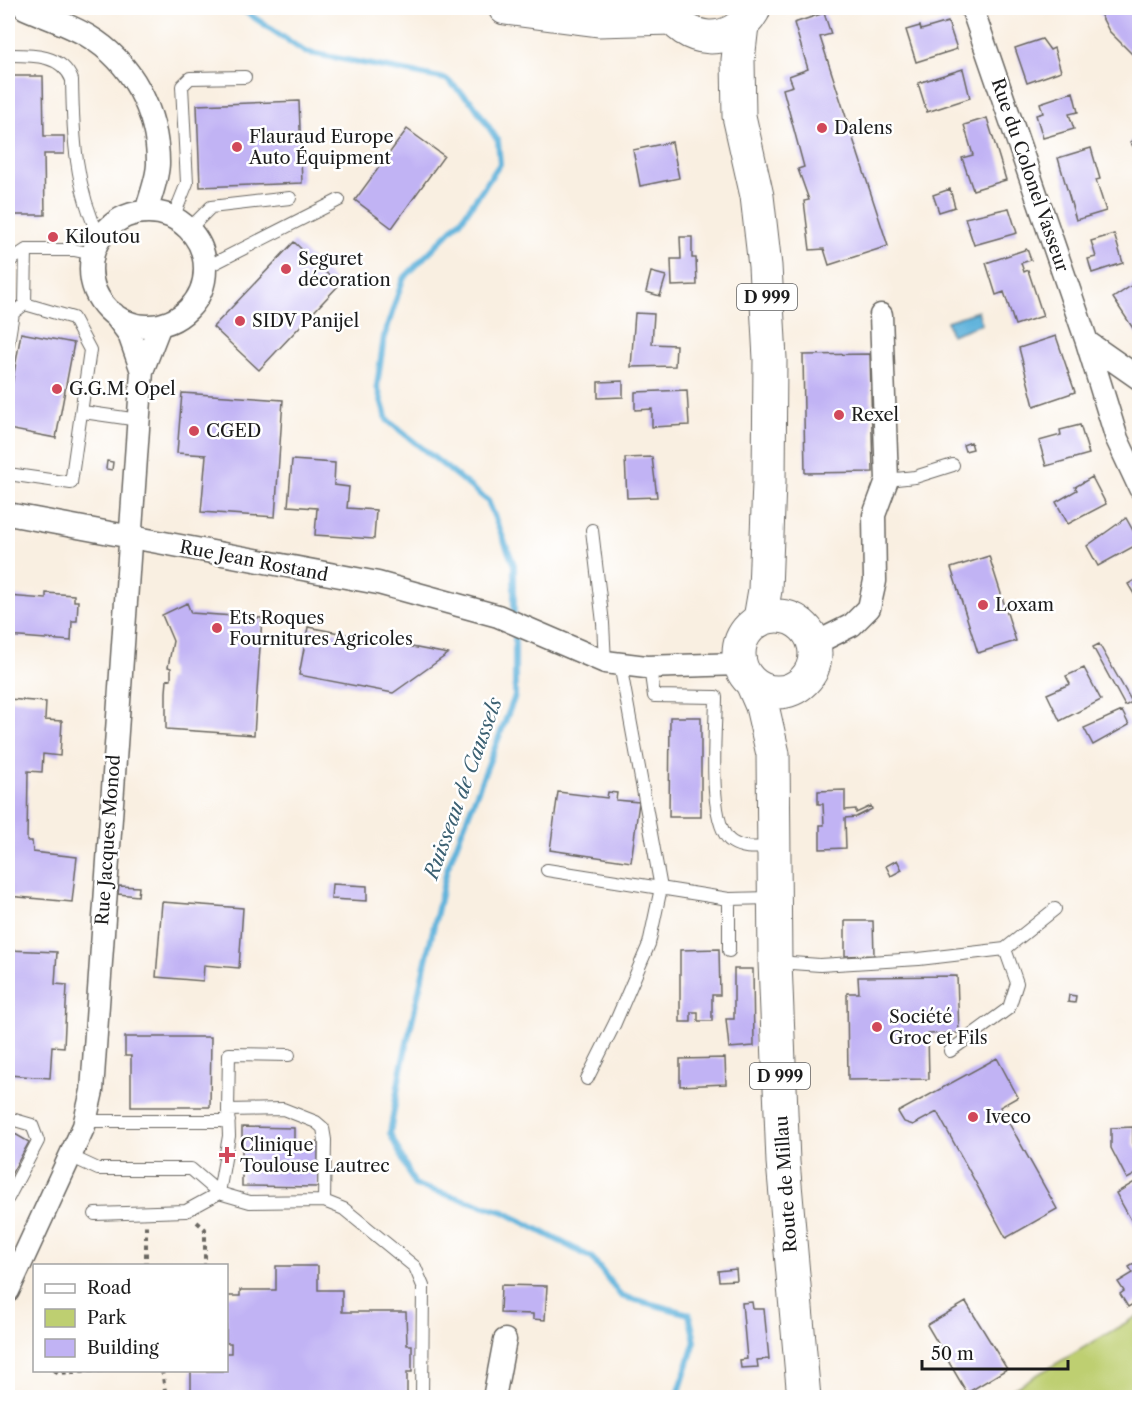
<svg xmlns="http://www.w3.org/2000/svg" width="1147" height="1405" viewBox="0 0 1147 1405" font-family="'Libre Caslon Text',serif">
<style>
.green{fill:#becf71;stroke:#6d7646;stroke-width:1.5}
.water{fill:#60b3db;stroke:#3e687c;stroke-width:1.5}
.lines{fill:none;stroke-linecap:round;stroke-linejoin:round}
.stream{stroke:#60b3db;stroke-width:6}
.building{fill:#c1b3f4}
.service-casing{stroke:#696661;stroke-width:14}
.minor-casing{stroke:#696661;stroke-width:25}
.primary-casing{stroke:#696661;stroke-width:35}
.trunk-casing{stroke:#696661;stroke-width:35}
.path{stroke:#696661;stroke-width:4;stroke-dasharray:4.5 4.5;stroke-linecap:butt}
.service{stroke:#fff;stroke-width:12}
.minor{stroke:#fff;stroke-width:22}
.primary{stroke:#fff;stroke-width:33}
.trunk{stroke:#fff;stroke-width:33}
.poi-dot{fill:#d1495b;stroke:#fff;stroke-width:2}
.labels{text-anchor:middle;dominant-baseline:central;stroke-width:5;stroke-linejoin:round;paint-order:stroke}
.shield{fill:#fff;stroke:#606060;stroke-width:1.5}
.shield-label{font-size:16px;font-weight:bold;fill:#1c1c1c}
.poi-label{font-size:18px;fill:#1c1c1c;stroke:#fff;text-anchor:start}
.street-label{font-size:18px;fill:#1c1c1c;stroke:#fff}
.water-label{font-size:20px;font-style:italic;fill:#3b6072;stroke:#fff}
</style>
<rect width="100%" height="100%" fill="#fff"/>
<filter id="ink" filterUnits="userSpaceOnUse"><feTurbulence type="fractalNoise" baseFrequency=".0167" numOctaves="2"/><feDisplacementMap in="SourceGraphic" scale="12" xChannelSelector="R" yChannelSelector="G"/><feConvolveMatrix kernelMatrix="1 2 1 2 8 2 1 2 1" color-interpolation-filters="sRGB"/></filter>
<filter id="wash" filterUnits="userSpaceOnUse"><feTurbulence type="fractalNoise" baseFrequency=".008" numOctaves="4" result="noise"/><feDisplacementMap in="SourceGraphic" scale="24" xChannelSelector="R" yChannelSelector="G"/><feGaussianBlur stdDeviation="1.35" result="paint"/><feColorMatrix in="noise" values="0 0 0 0 0 0 0 0 0 0 0 0 0 0 0 0 0 1.4 0 .05"/><feComposite in="paint" operator="in"/></filter>
<g filter="url(#wash)">
<rect width="100%" height="100%" fill="#f9efe1"/>
<path class="green" d="M1139,1315V1397H999Z"/>
<path class="water" d="M978,311L982,324L951,335L947,321Z"/>
<g class="lines">
<path class="stream" d="M240,8L305,52L446,79L473,103L498,141L500,164L462,219L403,279L384,337L377,386L387,420L488,501L514,565V617
M515,627V696L447,869L401,1069L390,1133L415,1185L504,1212L592,1258L621,1296L689,1314L695,1341L677,1398"/>
</g>
<g id="blocks">
<path class="building" d="M1097,8H1140V62L1109,31Z
M824,13L831,34L820,37L888,246L829,265L824,249L810,250L804,201L809,200L798,169L804,167L783,89L793,86L789,76L808,69L794,23Z
M948,22L957,49L916,62L906,30L920,26L921,30Z
M1042,39L1050,50L1054,48L1061,71L1027,83L1015,48Z
M963,69L970,98L927,112L918,83Z
M8,76H43L44,136H64V154H44L45,215H8Z
M1073,92L1078,112L1069,114L1074,129L1043,138L1036,115L1043,113L1040,103Z
M299,101L302,183L200,187L197,105Z
M987,118L1006,180L973,190L962,158L973,155L964,125Z
M407,129L444,156L392,228L355,200Z
M1140,136V156L1130,142Z
M672,142L679,178L640,186L633,150Z
M1091,148L1100,179L1096,180L1106,211L1076,220L1058,158Z
M950,189L955,207L939,212L933,195Z
M1009,208L1017,233L974,245L965,218Z
M1114,234L1123,263L1092,273L1088,259L1096,257L1091,241Z
M680,237H692V258H696L697,285L672,286L671,259H681Z
M294,242L339,285L259,370L213,327Z
M1027,249L1031,260L1021,263L1024,272L1028,270L1043,316L1015,325L1004,292L996,295L986,263Z
M651,272L666,276L660,296L646,292Z
M1140,280V339L1113,298Z
M635,313L654,314L652,344L676,345L675,366L631,367Z
M21,333L74,343L56,438L8,429V408Z
M1056,336L1075,392L1034,406L1019,348Z
M870,354L873,472L805,473L803,355Z
M623,381V397L598,398V382Z
M687,390L689,425L652,427V409L635,410V392Z
M182,393L283,400L275,517L201,512L206,455L177,453Z
M1080,425L1089,454L1046,466L1039,441L1061,435L1060,430Z
M971,442L973,449L965,451L963,445Z
M652,457L657,497L627,498L625,458Z
M292,460L335,463L334,485L349,487L347,508L376,510L374,539L315,535L317,508L288,506Z
M107,461L113,462L112,470L106,469Z
M1092,477L1106,504L1068,524L1056,502L1077,490L1075,487Z
M1126,518L1140,543L1098,566L1087,546Z
M989,556L1016,641L978,653L951,568Z
M1140,577V604L1128,584Z
M46,593L74,595V601H78L77,621H72L71,641L8,636V596L46,599Z
M187,603L191,613L262,618L254,735L166,729V692L167,680L171,679V668L168,667L173,641L162,615Z
M308,627L448,654L393,693L299,675Z
M1099,644L1132,702L1125,706L1093,647Z
M1084,668L1101,700L1060,721L1047,694L1070,684L1066,676Z
M8,699L46,702L45,720L62,721L60,756L43,754L42,772L28,771L27,841H32L33,852L77,857L72,902L8,896Z
M1122,711L1129,725L1093,745L1084,728Z
M670,717H701V817H669Z
M845,790V810L856,809V813L871,806L872,809L856,817L845,818L846,848L820,849V825H824L823,804H818V791Z
M558,792L607,798L608,792L617,793L616,800L639,802L631,862L550,850Z
M897,860L902,870L891,876L886,866Z
M332,884L367,886V901L331,899Z
M119,886L139,887L138,896L118,894Z
M162,902L243,908L239,968L204,965L203,981L156,977Z
M845,921H873L874,955L845,956Z
M719,949L720,995H712V1021H698V1012H691V1022H680V950Z
M8,950L57,952L55,984L67,985L64,1047L52,1046L50,1078L8,1075Z
M734,969H753L754,1046L729,1048L726,1019H734Z
M957,976L959,1033L928,1034L929,1079L848,1080L847,993H859L858,977Z
M1069,995L1076,996L1075,1003L1068,1002Z
M125,1037H211L210,1107H131V1056H125Z
M725,1058L726,1084L680,1086V1059Z
M997,1058L1018,1097L1000,1107L1057,1209L1006,1238L937,1112L913,1125L904,1122L898,1112Z
M242,1127L294,1128V1142H318V1187L242,1186Z
M1133,1127V1143L1140,1154V1172L1127,1179L1111,1148V1128Z
M8,1130L29,1142L8,1180Z
M1138,1180L1140,1227L1136,1229L1116,1193Z
M1140,1260V1300L1128,1307L1120,1294L1124,1291L1118,1282L1133,1273L1129,1267Z
M276,1266H318V1290H342V1312H406L407,1345H412V1372H407V1398H191V1371H226V1353H231V1343H226V1296H240V1290H276Z
M736,1269L737,1280L719,1281L718,1271Z
M501,1285L547,1286L545,1320L533,1319V1314L500,1313Z
M752,1302L753,1309H764L769,1359L757,1360L758,1367L741,1368L740,1360L747,1359L742,1303Z
M966,1302L1007,1369L967,1393L927,1325Z"/>
</g>
</g>
<g filter="url(#ink)">
<use href="#blocks" fill-opacity="0" stroke="#696661" stroke-width="1.5"/>
<g class="lines">
<defs>
<path id="service" d="M8,55C31,55 62,54 72,80C73,135 75,188 100,238
M173,218L187,183L182,86L190,78L245,77
M189,229L211,207L290,198
M8,262L26,250H74L93,254
M205,268L339,200
M25,304L26,250
M8,344L13,313L25,304L73,318L90,350L71,483L8,474
M83,412L139,420
M887,480L915,477L953,465
M592,530L603,623L605,662
M650,667L654,696L716,697C716,727 706,825 732,842C744,850 759,847 773,847
M547,870L729,899L774,898
M729,899V951
M777,962L820,965L919,959L1005,949L1055,909
M950,1051L1009,1008L1017,983L1005,949
M587,1079L615,1023L649,944L661,888L620,664
M228,1110L229,1054L289,1055
M8,1118L32,1125L38,1141L8,1198
M85,1121H229
M70,1156L98,1169H191L219,1193L250,1202L324,1201L344,1209L415,1267L423,1286L422,1398
M95,1214L186,1211L219,1193L229,1136L228,1110L283,1109L316,1122L323,1128L325,1140L324,1201"/>
<path id="minor" d="M25,8C45,17 68,24 88,36C132,62 158,112 158,163C158,178 150,197 146,212
M972,8L1087,342L1117,439L1140,488
M91 269a57 57 0 1 1 114 0a57 57 0 1 1-114 0Z
M114,314L129,334L142,371
M1087,342L1140,379
M8,514L378,583L498,616L605,662L646,667L739,664
M814,644L852,625L869,608L875,581L874,515L887,480L881,315
M8,1291L84,1126L92,1091L142,371L160,325
M494,1398L505,1340"/>
<path id="primary" d="M667,8C684,44 732,48 753,11
M742,25L738,60L739,116L757,196L765,266L770,359L769,482L765,590L760,619
M739 654a38 38 0 1 1 76 0a38 38 0 1 1-76 0Z
M752,683L762,706L773,754L775,962L783,1162L804,1398"/>
<path id="trunk" d="M505,8L598,20L672,18"/>
</defs>
<use href="#service" class="service-casing"/>
<use href="#minor" class="minor-casing"/>
<use href="#primary" class="primary-casing"/>
<use href="#trunk" class="trunk-casing"/>
<path class="path" d="M197,1222L205,1229V1266
M146,1266V1225
M54,1370L59,1373L105,1370
M162,1370L166,1398"/>
<use href="#service" class="service"/>
<use href="#minor" class="minor"/>
<use href="#primary" class="primary"/>
<use href="#trunk" class="trunk"/>
</g>
</g>
<g class="poi-dot">
<circle cx="822" cy="128" r="6"/>
<circle cx="237" cy="147" r="6"/>
<circle cx="53" cy="237" r="6"/>
<circle cx="286" cy="269" r="6"/>
<circle cx="240" cy="321" r="6"/>
<circle cx="57" cy="389" r="6"/>
<circle cx="839" cy="415" r="6"/>
<circle cx="194" cy="431" r="6"/>
<circle cx="983" cy="605" r="6"/>
<circle cx="217" cy="628" r="6"/>
<circle cx="877" cy="1027" r="6"/>
<circle cx="973" cy="1117" r="6"/>
<path d="M224 1146h6v6h6v6h-6v6h-6v-6h-6v-6h6z"/>
</g>
<g class="labels">
<g class="shield">
<rect x="737" y="284" width="60" height="26" rx="4.5"/>
<rect x="750" y="1063" width="60" height="26" rx="4.5"/>
</g>
<g class="shield-label">
<text x="767" y="297">D 999</text>
<text x="780" y="1076">D 999</text>
</g>
<g class="poi-label">
<text x="834" y="128">Dalens</text>
<text x="249" y="137">Flauraud Europe<tspan x="249" dy="21">Auto Équipment</tspan></text>
<text x="65" y="237">Kiloutou</text>
<text x="298" y="259">Seguret<tspan x="298" dy="21">décoration</tspan></text>
<text x="252" y="321">SIDV Panijel</text>
<text x="69" y="389">G.G.M. Opel</text>
<text x="851" y="415">Rexel</text>
<text x="206" y="431">CGED</text>
<text x="995" y="605">Loxam</text>
<text x="229" y="618">Ets Roques<tspan x="229" dy="21">Fournitures Agricoles</tspan></text>
<text x="889" y="1017">Société<tspan x="889" dy="21">Groc et Fils</tspan></text>
<text x="985" y="1117">Iveco</text>
<text x="240" y="1145">Clinique<tspan x="240" dy="21">Toulouse Lautrec</tspan></text>
</g>
<g class="street-label">
<text transform="translate(1030 175) rotate(71)">Rue du Colonel Vasseur</text>
<text transform="translate(254 561) rotate(11)">Rue Jean Rostand</text>
<text transform="translate(108 840) rotate(-86)">Rue Jacques Monod</text>
<text transform="translate(786 1184) rotate(-94)">Route de Millau</text>
</g>
<g class="water-label">
<text transform="translate(463 788) rotate(-70)">Ruisseau de Caussels</text>
</g>
</g>
<rect width="1147" height="1405" fill="none" stroke="#fff" stroke-width="30"/>
<rect x="33" y="1264" width="195" height="108" fill="#ffffff" stroke="#a4a4a4" stroke-width="1.5"/>
<rect x="45" y="1284" width="30" height="9" fill="#ffffff" stroke="#a4a4a4" stroke-width="1.5"/>
<text x="87" y="1294" font-size="18" fill="#1c1c1c">Road</text>
<rect x="45" y="1309" width="30" height="18" fill="#becf71" stroke="#a4a4a4" stroke-width="1.5"/>
<text x="87" y="1324" font-size="18" fill="#1c1c1c">Park</text>
<rect x="45" y="1339" width="30" height="18" fill="#c1b3f4" stroke="#a4a4a4" stroke-width="1.5"/>
<text x="87" y="1354" font-size="18" fill="#1c1c1c">Building</text>
<path d="M922 1360v9h146v-9" fill="none" stroke="#1c1c1c" stroke-width="3"/>
<text x="931" y="1360" font-size="18" fill="#1c1c1c" stroke="#ffffff" stroke-width="4.5" paint-order="stroke">50 m</text>
</svg>
